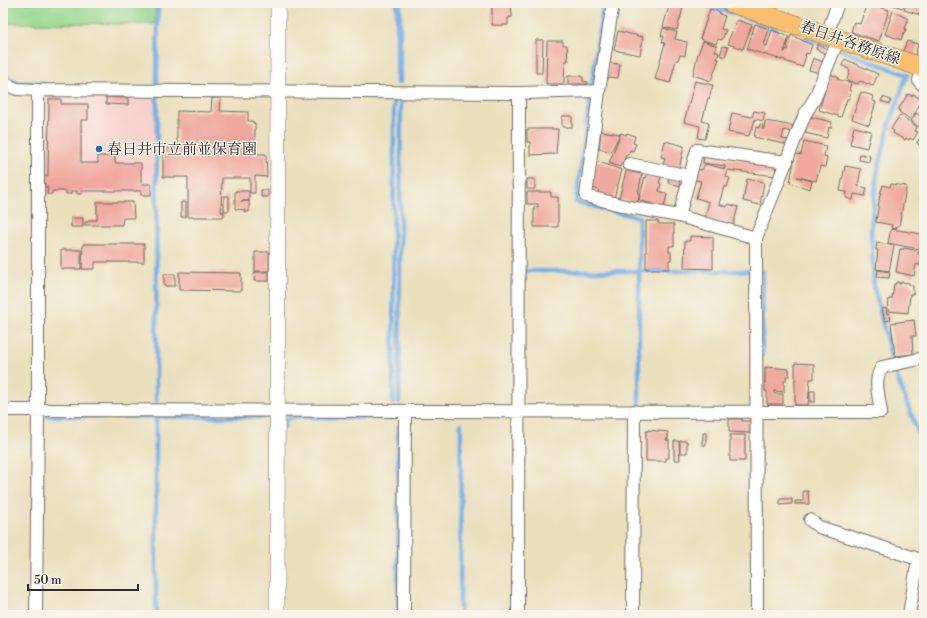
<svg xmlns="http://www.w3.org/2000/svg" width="927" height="618" viewBox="0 0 927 618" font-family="'Libre Bodoni','Noto Serif JP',serif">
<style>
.built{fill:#f7d0cb}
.green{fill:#96d991;stroke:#60825e}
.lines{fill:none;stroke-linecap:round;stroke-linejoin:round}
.stream{stroke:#76afe6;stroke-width:4.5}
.building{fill:#f0a79d}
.minor-casing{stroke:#6e6a5e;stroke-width:14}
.tertiary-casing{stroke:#6e6a5e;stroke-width:16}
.primary-casing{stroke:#6e6a5e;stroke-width:20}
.minor{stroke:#fff;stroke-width:12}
.tertiary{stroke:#fff;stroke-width:15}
.primary{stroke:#fbbd6e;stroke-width:19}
.poi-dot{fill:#1f6fb2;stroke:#f7f3e8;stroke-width:1.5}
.labels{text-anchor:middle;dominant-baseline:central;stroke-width:3;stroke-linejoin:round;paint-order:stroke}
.street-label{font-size:15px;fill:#2b2b2b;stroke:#f7f3e8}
.poi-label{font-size:15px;fill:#2b2b2b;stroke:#f7f3e8;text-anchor:start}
</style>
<rect width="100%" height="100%" fill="#f7f3e8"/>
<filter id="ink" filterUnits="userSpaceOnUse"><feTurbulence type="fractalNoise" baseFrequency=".025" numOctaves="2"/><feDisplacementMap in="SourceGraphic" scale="8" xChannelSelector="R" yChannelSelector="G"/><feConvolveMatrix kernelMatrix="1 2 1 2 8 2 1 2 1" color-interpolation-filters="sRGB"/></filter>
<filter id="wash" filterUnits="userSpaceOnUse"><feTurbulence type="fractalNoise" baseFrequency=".012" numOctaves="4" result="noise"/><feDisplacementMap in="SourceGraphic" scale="16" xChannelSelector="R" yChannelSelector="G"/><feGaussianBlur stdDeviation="0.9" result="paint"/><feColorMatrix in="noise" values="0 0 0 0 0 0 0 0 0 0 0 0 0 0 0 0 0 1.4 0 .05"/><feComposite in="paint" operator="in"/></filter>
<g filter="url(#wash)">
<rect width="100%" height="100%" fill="#ebe0be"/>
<path class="built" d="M47,96L156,97V196H43V102Z"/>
<path class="green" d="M9,3H155V24L3,23V10Z"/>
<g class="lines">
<path class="stream" d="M603,3L576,202L619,213L639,217V270
M699,3L732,13
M3,9L8,3
M739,15L777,29
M805,38L834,48
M841,50L907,75L889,126L877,174L871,229L874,287L894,369L924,448
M3,75L20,83H43
M400,82V4
M157,83L158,3
M397,83V3
M524,271H763L762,355
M156,401L157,97
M399,402L401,100
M393,403L394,98H399
M639,405V273
M47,416L263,417
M285,427V422L289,417L393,418V416
M156,615V420
M398,615V427
M460,615L461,424"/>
</g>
<g id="blocks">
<path class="building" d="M492,3H511L512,17L508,18V25H492Z
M670,3L684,4L677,30L663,27Z
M867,3L889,10L879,41L851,32L854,22L860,24Z
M885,3H905L903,8Z
M907,3H924V16L904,10Z
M710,9L720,12L719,14L725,16L721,29L726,30L722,40L718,39L716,44L700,39Z
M893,11L908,19L905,29H906L905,33L904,32L901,40L885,34Z
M737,20L752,25L743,49L728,44L729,42L728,41Z
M755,24L769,29L764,45L767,46L772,30L789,37L784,52H785L786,49L788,50L789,48L787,47L791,35L812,45L809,54L806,53L805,56H806L802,67L785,61V60L782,59V60L747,49Z
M663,28L677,32L675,39L687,42L685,56L680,55L678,60H676L670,83L655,79L665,43L662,42L664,36H661Z
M618,31L643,37L640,55L614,50Z
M536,40H543L542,73H536Z
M547,41H563V45H567L568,61H565L564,82L563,84H546Z
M703,41L717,46L715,51L719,53L717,59H719L711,81L693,75L697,57Z
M907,41L918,44L915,55L903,51Z
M818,44L828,49L826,54L816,49Z
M723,46L728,47L725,57L720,55Z
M813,58L823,62L819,73L809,70Z
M845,59L878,74L873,86L860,81L858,84L847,80L850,70L842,65Z
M609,63L620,64L618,78L607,77Z
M830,74L838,77L837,79L851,83L849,90L851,91L849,99H847L841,117L819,110Z
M568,76H581V77H583V81L588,82V84H568Z
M695,81L713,85L709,99L708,98L702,121L709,123L705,139L698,138L700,126L684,122Z
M861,92L873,96L872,101L876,102L869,125L852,119Z
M908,94L912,96L913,94L922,100L914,115L912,114L910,119L899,112L900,111L898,110Z
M106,97L128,98V105L106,104Z
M883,97L891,100L890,104L881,101Z
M212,98H221L220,111L248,112V121H253V123H255V154H266L267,177L255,176V193H250V178H222L221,212H224V217H188V177H163V148H177V111L211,112Z
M49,99H61V104H88V120H81V163H98V156H115V163H141V184H151V195H141V191H82V194H77V191H71V194H66V191H52V194H47L48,187H45L44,176H48Z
M754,111L765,113L763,121L755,119L752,130L751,129L749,136L728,132L732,113L752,117Z
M924,111V127L922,129L911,121L916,113L920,116Z
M900,115L917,127L915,131L918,132L913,140L910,138L909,140L906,138L905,140L893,133L894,131L891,129Z
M562,116H572V127H562Z
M811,117L832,122L831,128L829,127L827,138L805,133L809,118Z
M765,121L795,126L793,132L784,130L782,139L789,140L788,145L754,137L756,127L759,128L760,124L763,125L762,129H764Z
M854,127L871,131L867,148L850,144Z
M527,129H558L556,154L530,155V142H527Z
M601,131L620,134L611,152L599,149Z
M621,133L626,135L627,133L635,136L633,143L636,144L633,151L630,150L628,155H626L623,163L622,162L620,167L609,163Z
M924,135V145L921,147L917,142Z
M665,141L684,146L679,169L663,165L665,158L661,157Z
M804,141L826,146L824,156L827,157L825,167L820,166L816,181L797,177L812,181L810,189L790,183L795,154L801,155Z
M860,154L870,156L869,162L859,160Z
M704,155L776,165L775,176L728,170L726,177L730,178L727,187H724L719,204L727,207L728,204L738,207L733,226L705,218L709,202L696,198L701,181L695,180L696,169L702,170L705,164L725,169V166L703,163Z
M596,161L622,170L614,198L598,193L599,190L592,188Z
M845,166L861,169L858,186L867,188L865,196L854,194L853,200L846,198L847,192L840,191Z
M626,171L642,174L638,194L640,195L637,203L619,199Z
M648,173L661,177L659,183L661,184L659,191L667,194L664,207L652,205V204L641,201L639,199L645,177L646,178Z
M669,177L678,178L681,186L668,183Z
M527,179H535V189H527Z
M747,179L764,182L760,205L743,201Z
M921,183H924V200L920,199Z
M891,184L906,186V189L899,226H897L896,229L891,228L892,225L876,222L880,194L883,185L890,187Z
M261,190H268V197H261Z
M235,191H249V201H241H249V212H244L245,210L235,209Z
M527,192H551V197H558V227H534V207H538V204H527Z
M224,196H229V211H224Z
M97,202H133L134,218H123L122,225H85V222H88V220H97Z
M181,202H186V217H181Z
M922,207L924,208V229H921Z
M71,218H83V227H71Z
M646,221H658L659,224H674V246H669V252H671V260H669V269H646Z
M891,229L922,234L919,249L888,243Z
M690,236L713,237V269L684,268L685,241H690Z
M877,242L894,246L889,271L876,269L878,250H876Z
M83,244H144V262H95V269H82Z
M904,248L919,251L918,254L922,255L920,265L916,264L914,276L896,272L900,249H904Z
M61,250H81V269H61Z
M255,252H269V271H255Z
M878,270L890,272L889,278L877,277Z
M179,272L241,273V291L179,290Z
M255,272H269V281H254Z
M164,274H175V286H164Z
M896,282H899V284H901V282L909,283L910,285L913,286V294H910L908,313L888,311L889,299H892L894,284H896Z
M886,308L887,314L889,313L891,320L885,321L882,309Z
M914,320L916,336H912L913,354L895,356L891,323Z
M795,363L814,364V379H810L808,405H795Z
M765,367L789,369V376H786V381H784V392L774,391V394H783V404H767V391H765Z
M810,391H815V402H810Z
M729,419H742V421H751L750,433L729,432Z
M648,430L668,432V439H666V440H669V458H666V461H646V431H648Z
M703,433H706V445H702V440H703Z
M730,435H745V461H730Z
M674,441H679L680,460H674Z
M680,441H687V453H680Z
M803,491H808L809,504H795V501H803Z
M780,499H792V504L780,505Z
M3,613H19V615H3Z"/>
</g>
</g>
<g filter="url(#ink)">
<use href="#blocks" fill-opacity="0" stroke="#6e6a5e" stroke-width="1"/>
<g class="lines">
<defs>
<path id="minor" d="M613,3L599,91L586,196L629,207L679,216L756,238
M827,34L838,3
M922,67L919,81L924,86
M3,83L17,89L38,90L519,93L599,91
M629,164L690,176
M679,216L697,150L787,162
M3,410L881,412C879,396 873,380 882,367L924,358
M810,520L819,527L918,559L909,615
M36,615L38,410V90
M404,615L405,411
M518,615L519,93
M633,615L634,411
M757,615L756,238L805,114L815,98L833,52L840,39"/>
<path id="tertiary" d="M277,615L278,3"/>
<path id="primary" d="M731,3L924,68"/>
</defs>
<use href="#minor" class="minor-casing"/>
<use href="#tertiary" class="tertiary-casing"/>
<use href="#primary" class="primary-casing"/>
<use href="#minor" class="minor"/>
<use href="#tertiary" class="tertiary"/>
<use href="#primary" class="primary"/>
</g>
</g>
<circle class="poi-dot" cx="99" cy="149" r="4"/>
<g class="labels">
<g class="street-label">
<text transform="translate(850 43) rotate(19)">春日井各務原線</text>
</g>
<g class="poi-label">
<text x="107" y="149">春日井市立前並保育園</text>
</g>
</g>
<rect width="927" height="618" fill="none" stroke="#f7f3e8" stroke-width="16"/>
<path d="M28 584v6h110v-6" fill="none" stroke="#2b2b2b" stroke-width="2"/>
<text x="34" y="584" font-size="12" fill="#2b2b2b" stroke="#f7f3e8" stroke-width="3" paint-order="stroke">50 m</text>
</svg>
